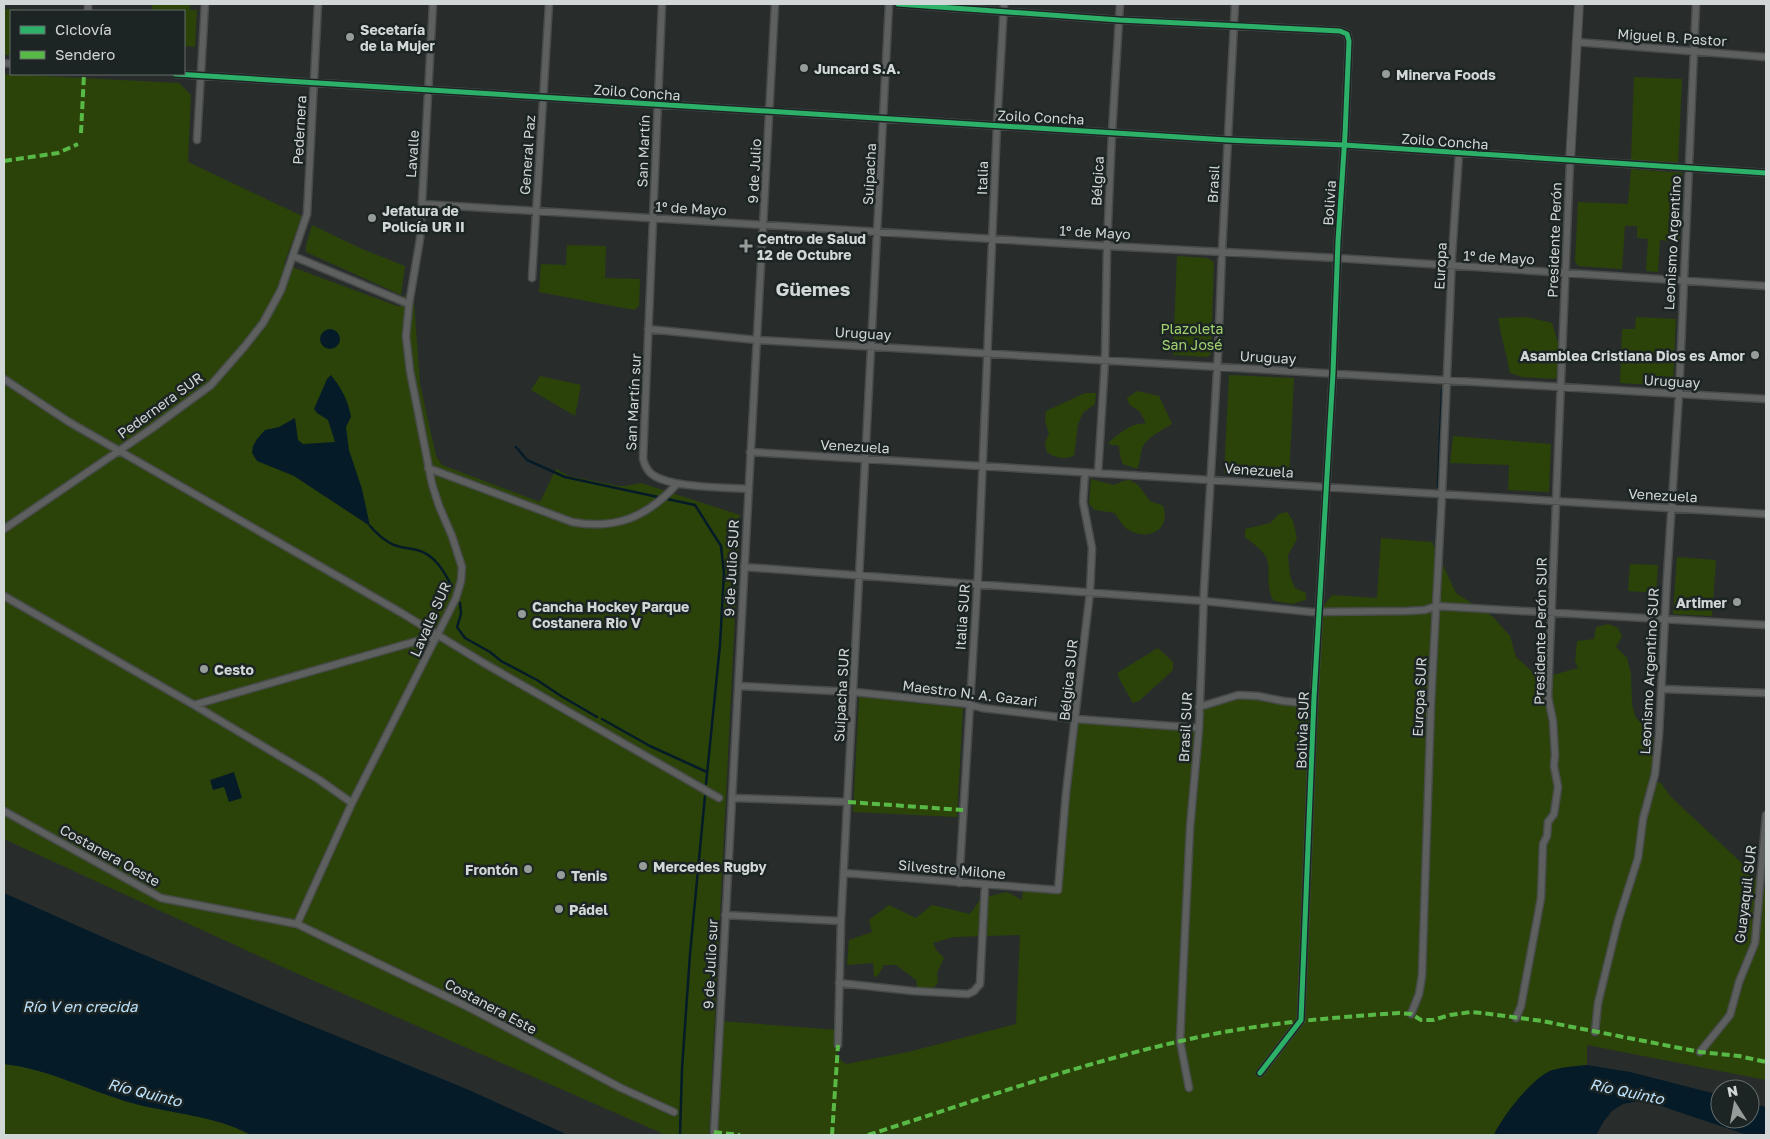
<svg xmlns="http://www.w3.org/2000/svg" width="1770" height="1139" viewBox="0 0 1770 1139" font-family="'Golos Text',sans-serif">
<style>
.green{fill:#2b4308}
.water{fill:#051b28}
.lines{fill:none;stroke-linecap:round;stroke-linejoin:round}
.stream{stroke:#051b28;stroke-width:2.5}
.minor-casing{stroke:#474b4a;stroke-width:9}
.tertiary-casing{stroke:#474b4a;stroke-width:10}
.minor{stroke:#5e5f5f;stroke-width:6}
.tertiary{stroke:#5e5f5f;stroke-width:8}
.quiet{stroke:#58b947;stroke-width:4;stroke-dasharray:8 4;stroke-linecap:butt}
.cycleway-casing{stroke:#1c2524;stroke-width:8}
.cycleway{stroke:#2db169;stroke-width:5}
.poi-dot{fill:#969c9a;stroke:#1c2524;stroke-width:2}
.labels{text-anchor:middle;dominant-baseline:central;stroke-width:5;stroke-linejoin:round;paint-order:stroke}
.poi-label{font-size:14px;font-weight:bold;fill:#d1d7d6;stroke:#1c2524;text-anchor:start}
.street-label{font-size:14px;fill:#d1d7d6;stroke:#1c2524}
.park-label{font-size:14px;fill:#a3d371;stroke:#1c2524}
.water-label{font-size:15px;font-style:italic;fill:#bce2fd;stroke:#1c2524}
.district-label{font-size:19px;font-weight:bold;fill:#d1d7d6;stroke:#1c2524}
</style>
<rect width="100%" height="100%" fill="#282d2c"/>
<path class="green" d="M152,4H190V10H197L195,47L184,46V11H152Z
M4,9L45,11H11V55H4Z
M4,74L179,83L191,95L188,162L302,216L284,264L400,307L404,295L414,302L420,384L436,456L442,465L540,502L556,469L569,476L619,486H625L641,483L740,515L709,1135H666L287,969L4,839Z
M1634,77L1682,79L1678,163L1631,160Z
M1631,169L1682,173L1680,242L1660,240L1658,272L1646,271L1648,239L1637,238V226H1625L1622,269L1578,266L1575,261L1578,202L1628,204Z
M312,225L362,249L405,266L401,295L306,252V245Z
M567,245L606,246L605,278L640,279L639,306L634,310L539,292L541,264L566,265Z
M1177,256L1207,258L1214,262L1211,354L1207,357L1173,355Z
M1527,317L1552,323C1557,339 1566,365 1555,379L1522,377L1510,373C1507,355 1501,337 1498,318Z
M1636,317L1676,319L1673,386L1620,383L1622,329H1635Z
M1229,375L1294,378L1289,477L1224,473Z
M540,376L581,385L575,416L531,390Z
M1137,391L1159,396L1172,424C1163,430 1148,436 1143,446C1140,452 1141,461 1137,469L1123,464L1120,456L1119,446L1108,444C1110,440 1125,429 1130,427C1134,424 1141,424 1146,423L1140,412L1129,404L1127,398Z
M1085,393H1096L1095,404L1083,413L1078,424L1074,456C1064,459 1056,459 1047,452L1045,443L1049,433L1045,421L1046,411Z
M1453,436L1551,444L1549,492L1508,490L1509,465L1450,463Z
M1091,479L1114,485L1123,481L1130,480L1138,485L1150,501L1163,506C1172,530 1147,542 1127,529C1122,525 1118,518 1115,513L1095,510L1089,504Z
M1287,512L1293,521L1297,539L1288,555L1290,576L1295,588L1306,593V600L1292,604L1274,601C1264,586 1272,569 1266,557C1262,549 1252,543 1245,537V529L1270,523L1279,514Z
M1381,538L1432,542L1456,593L1493,617L1510,636L1516,657L1537,676L1542,678L1578,668L1575,661L1577,641L1594,639L1596,627L1608,624L1618,628L1622,636L1616,647L1627,658L1631,674L1632,704L1635,716L1658,744L1653,776L1648,779L1661,783L1671,797L1747,868L1766,889V1080L1587,1045V1065L1551,1070L1497,1128L1494,1135H714L720,1021L838,1030L837,1057L846,1064L908,1052L1016,1024L1020,935L953,937L933,943L937,951L944,958L937,973L938,983L932,989L917,987L916,980L896,965H884L877,977L874,976L873,963L847,965L849,940L872,932L869,920L889,905L916,918L932,905L970,914L980,900L990,896L1007,892L1022,900L1023,887L1058,890L1076,719L1198,728L1199,707L1238,695L1313,704L1319,612L1332,595L1377,598Z
M1677,557L1716,560L1712,616L1673,614Z
M1630,564L1658,565L1656,593L1628,591Z
M1158,648L1173,662V670L1139,701L1133,703L1120,680L1117,673Z
M859,697L963,708L957,817L853,812Z
M4,1064C49,1069 89,1091 132,1103C172,1114 214,1115 251,1135H4Z"/>
<path class="water" d="M320 339a10 10 0 1 1 20 0a10 10 0 1 1-20 0Z
M331,375C342,389 348,400 351,417L346,427L349,450L362,489L370,526L294,476L257,461L252,453L253,446L257,439L265,430L279,427L295,418L298,440L303,444L335,442L328,420L317,413L314,409L327,379Z
M234,772L242,798L229,802L224,787L213,790L210,780Z
M4,893L116,943L300,1021L469,1090L568,1135H251C214,1115 172,1114 132,1103C89,1091 49,1069 4,1064Z
M1587,1065L1630,1072L1720,1095V1119H1750V1103L1766,1107V1135H1747L1655,1104L1639,1101L1623,1104L1612,1111L1604,1121L1596,1135H1494C1501,1118 1534,1075 1553,1070C1563,1067 1576,1066 1587,1065Z"/>
<g class="lines">
<path class="stream" d="M516,447L527,460L565,477L695,505L721,546L724,573L720,645L706,784
M1438,487L1442,390
M370,526C377,534 385,541 394,545C402,548 410,548 417,550C434,554 444,571 451,585
M1436,555L1438,504
M460,603L461,614L457,627L465,638L490,652L501,661L537,680L561,696L597,717
M602,719L650,746L707,772
M680,1135L682,1069L690,954L705,796"/>
<defs>
<path id="minor" d="M662,4L643,459C645,466 648,472 653,475C672,488 724,487 748,489
M898,4L1119,20L1340,31L1347,34L1349,41L1345,135L1338,241L1333,373L1314,698L1301,1020L1260,1073
M88,11V4
M1576,42L1766,57
M4,63L11,64
M175,74L1227,140L1344,145L1766,173
M197,140L205,4
M422,204L1107,246L1337,258L1766,286
M293,256L409,304
M532,278L549,4
M648,329L757,340L1766,399
M4,379L69,422L400,612L482,662L719,798
M750,452L1766,514
M428,468L572,522C616,530 647,517 677,484
M1098,473L1105,360L1107,246L1112,132L1120,4
M4,529L151,429L211,385L245,346L263,323L281,290L307,214L318,4
M744,567L1204,601L1312,612L1407,611L1425,610L1436,606L1766,625
M4,596L194,705L318,779L352,803
M738,686L854,692L969,704L982,708L1076,719L1199,728
M1662,689L1766,693
M194,705L438,635
M1199,707L1238,695L1258,696L1283,701L1314,704
M732,798L848,802
M4,811L161,898L297,924L470,1008L621,1088L674,1112
M844,873L1058,890L1066,793L1090,592L1092,548L1083,502L1085,473
M959,883L978,574L997,125L1004,4
M725,915L841,921
M297,924L352,803L456,598L461,581L462,567L452,536L439,506L432,484L410,371L406,336L409,304L420,239L433,4
M839,983L913,991L968,994L974,991L980,984L985,885
M1411,1014L1419,994L1422,976L1431,703L1442,494L1452,256L1459,153
M1516,1018L1521,1006L1541,898L1543,844L1547,836L1548,822L1554,814L1558,787L1554,766L1555,755L1553,721L1548,697L1570,161
M1595,1032L1598,1003L1618,921L1638,858L1643,819L1655,774L1659,734L1667,577L1679,394L1696,4
M838,1045L841,921L889,4
M1700,1052L1730,1015L1739,982L1755,943L1766,815
M1189,1088L1180,1041L1183,974L1190,828L1199,728L1204,590L1218,354L1222,252L1235,4
M714,1132L775,4"/>
<path id="tertiary" d="M1570,161L1579,4"/>
</defs>
<use href="#minor" class="minor-casing"/>
<use href="#tertiary" class="tertiary-casing"/>
<use href="#minor" class="minor"/>
<use href="#tertiary" class="tertiary"/>
<path class="quiet" d="M81,133L84,74
M4,161L58,153L78,144
M848,802L963,810
M714,1132L740,1135
M832,1135L838,1045
M868,1135C972,1102 1075,1065 1181,1041C1252,1024 1325,1018 1399,1013L1411,1014L1421,1020H1433L1450,1015L1471,1012L1490,1014L1542,1021L1700,1052L1739,1056L1766,1062"/>
<defs>
<path id="cycleway" d="M898,4L1119,20L1340,31L1347,34L1349,41L1345,135L1338,241L1333,373L1314,698L1301,1020L1260,1073
M175,74L1227,140L1344,145L1766,173"/>
</defs>
<use href="#cycleway" class="cycleway-casing"/>
<use href="#cycleway" class="cycleway"/>
</g>
<g class="poi-dot">
<circle cx="350" cy="37" r="5"/>
<circle cx="804" cy="68" r="5"/>
<circle cx="1386" cy="74" r="5"/>
<circle cx="372" cy="218" r="5"/>
<path d="M743.5 238.5h5v5h5v5h-5v5h-5v-5h-5v-5h5z"/>
<circle cx="1755" cy="355" r="5"/>
<circle cx="1737" cy="602" r="5"/>
<circle cx="522" cy="614" r="5"/>
<circle cx="204" cy="669" r="5"/>
<circle cx="643" cy="866" r="5"/>
<circle cx="528" cy="869" r="5"/>
<circle cx="561" cy="875" r="5"/>
<circle cx="559" cy="909" r="5"/>
</g>
<g class="labels">
<g class="poi-label">
<text x="360" y="29">Secetaría<tspan x="360" dy="16">de la Mujer</tspan></text>
<text x="814" y="68">Juncard S.A.</text>
<text x="1396" y="74">Minerva Foods</text>
<text x="382" y="210">Jefatura de<tspan x="382" dy="16">Policía UR II</tspan></text>
<text x="757" y="238">Centro de Salud<tspan x="757" dy="16">12 de Octubre</tspan></text>
<text x="1745" y="355" text-anchor="end">Asamblea Cristiana Dios es Amor</text>
<text x="1727" y="602" text-anchor="end">Artimer</text>
<text x="532" y="606">Cancha Hockey Parque<tspan x="532" dy="16">Costanera Rio V</tspan></text>
<text x="214" y="669">Cesto</text>
<text x="653" y="866">Mercedes Rugby</text>
<text x="518" y="869" text-anchor="end">Frontón</text>
<text x="571" y="875">Tenis</text>
<text x="569" y="909">Pádel</text>
</g>
<g class="street-label">
<text transform="translate(1672 37) rotate(4)">Miguel B. Pastor</text>
<text transform="translate(637 92) rotate(4)">Zoilo Concha</text>
<text transform="translate(1041 117) rotate(3)">Zoilo Concha</text>
<text transform="translate(299 130) rotate(-87)">Pedernera</text>
<text transform="translate(1445 141) rotate(4)">Zoilo Concha</text>
<text transform="translate(643 151) rotate(-88)">San Martín</text>
<text transform="translate(412 154) rotate(-86)">Lavalle</text>
<text transform="translate(527 155) rotate(-86)">General Paz</text>
<text transform="translate(754 171) rotate(-87)">9 de Julio</text>
<text transform="translate(869 174) rotate(-87)">Suipacha</text>
<text transform="translate(982 178) rotate(-88)">Italia</text>
<text transform="translate(1097 181) rotate(-87)">Bélgica</text>
<text transform="translate(1213 184) rotate(-87)">Brasil</text>
<text transform="translate(1329 203) rotate(-86)">Bolivia</text>
<text transform="translate(691 208) rotate(3)">1º de Mayo</text>
<text transform="translate(1095 232) rotate(3)">1º de Mayo</text>
<text transform="translate(1554 240) rotate(-88)">Presidente Perón</text>
<text transform="translate(1672 243) rotate(-87)">Leonismo Argentino</text>
<text transform="translate(1499 257) rotate(3)">1º de Mayo</text>
<text transform="translate(1440 266) rotate(-87)">Europa</text>
<text transform="translate(863 333) rotate(3)">Uruguay</text>
<text transform="translate(1268 357) rotate(3)">Uruguay</text>
<text transform="translate(1672 381) rotate(3)">Uruguay</text>
<text transform="translate(633 402) rotate(-87)">San Martín sur</text>
<text transform="translate(160 405) rotate(-36)">Pedernera SUR</text>
<text transform="translate(855 446) rotate(3)">Venezuela</text>
<text transform="translate(1259 470) rotate(4)">Venezuela</text>
<text transform="translate(1663 495) rotate(3)">Venezuela</text>
<text transform="translate(731 568) rotate(-87)">9 de Julio SUR</text>
<text transform="translate(962 617) rotate(-86)">Italia SUR</text>
<text transform="translate(430 619) rotate(-66)">Lavalle SUR</text>
<text transform="translate(1540 631) rotate(-89)">Presidente Perón SUR</text>
<text transform="translate(1649 671) rotate(-87)">Leonismo Argentino SUR</text>
<text transform="translate(1068 680) rotate(-84)">Bélgica SUR</text>
<text transform="translate(970 693) rotate(7)">Maestro N. A. Gazari</text>
<text transform="translate(841 695) rotate(-87)">Suipacha SUR</text>
<text transform="translate(1419 697) rotate(-87)">Europa SUR</text>
<text transform="translate(1185 727) rotate(-87)">Brasil SUR</text>
<text transform="translate(1302 730) rotate(-88)">Bolivia SUR</text>
<text transform="translate(110 855) rotate(29)">Costanera Oeste</text>
<text transform="translate(952 869) rotate(5)">Silvestre Milone</text>
<text transform="translate(1745 894) rotate(-83)">Guayaquil SUR</text>
<text transform="translate(710 964) rotate(-87)">9 de Julio sur</text>
<text transform="translate(491 1006) rotate(28)">Costanera Este</text>
</g>
<g class="park-label">
<text x="1192" y="328">Plazoleta<tspan x="1192" dy="16">San José</tspan></text>
</g>
<g class="water-label">
<text x="80" y="1006">Río V en crecida</text>
<text transform="translate(1627 1091) rotate(12)">Río Quinto</text>
<text transform="translate(145 1092) rotate(14)">Río Quinto</text>
</g>
<g class="district-label">
<text x="813" y="288">Güemes</text>
</g>
</g>
<rect width="1770" height="1139" fill="none" stroke="#d1d7d6" stroke-width="10"/>
<rect x="10" y="10" width="175" height="65" fill="#1c2524" stroke="#646c6b"/>
<rect x="20" y="26" width="25" height="8" fill="#2db169" stroke="#646c6b"/>
<text x="55" y="35" font-size="15" fill="#d1d7d6">Ciclovía</text>
<rect x="20" y="51" width="25" height="8" fill="#58b947" stroke="#646c6b"/>
<text x="55" y="60" font-size="15" fill="#d1d7d6">Sendero</text>
<g transform="translate(1735 1104) rotate(349)"><circle r="24" fill="#1c2524" stroke="#646c6b"/>
<path d="M0-4L9 19L0 12L-9 19Z" fill="#969c9a"/>
<text y="-8" font-size="14" font-weight="bold" text-anchor="middle" fill="#d1d7d6">N</text>
</g>
</svg>
